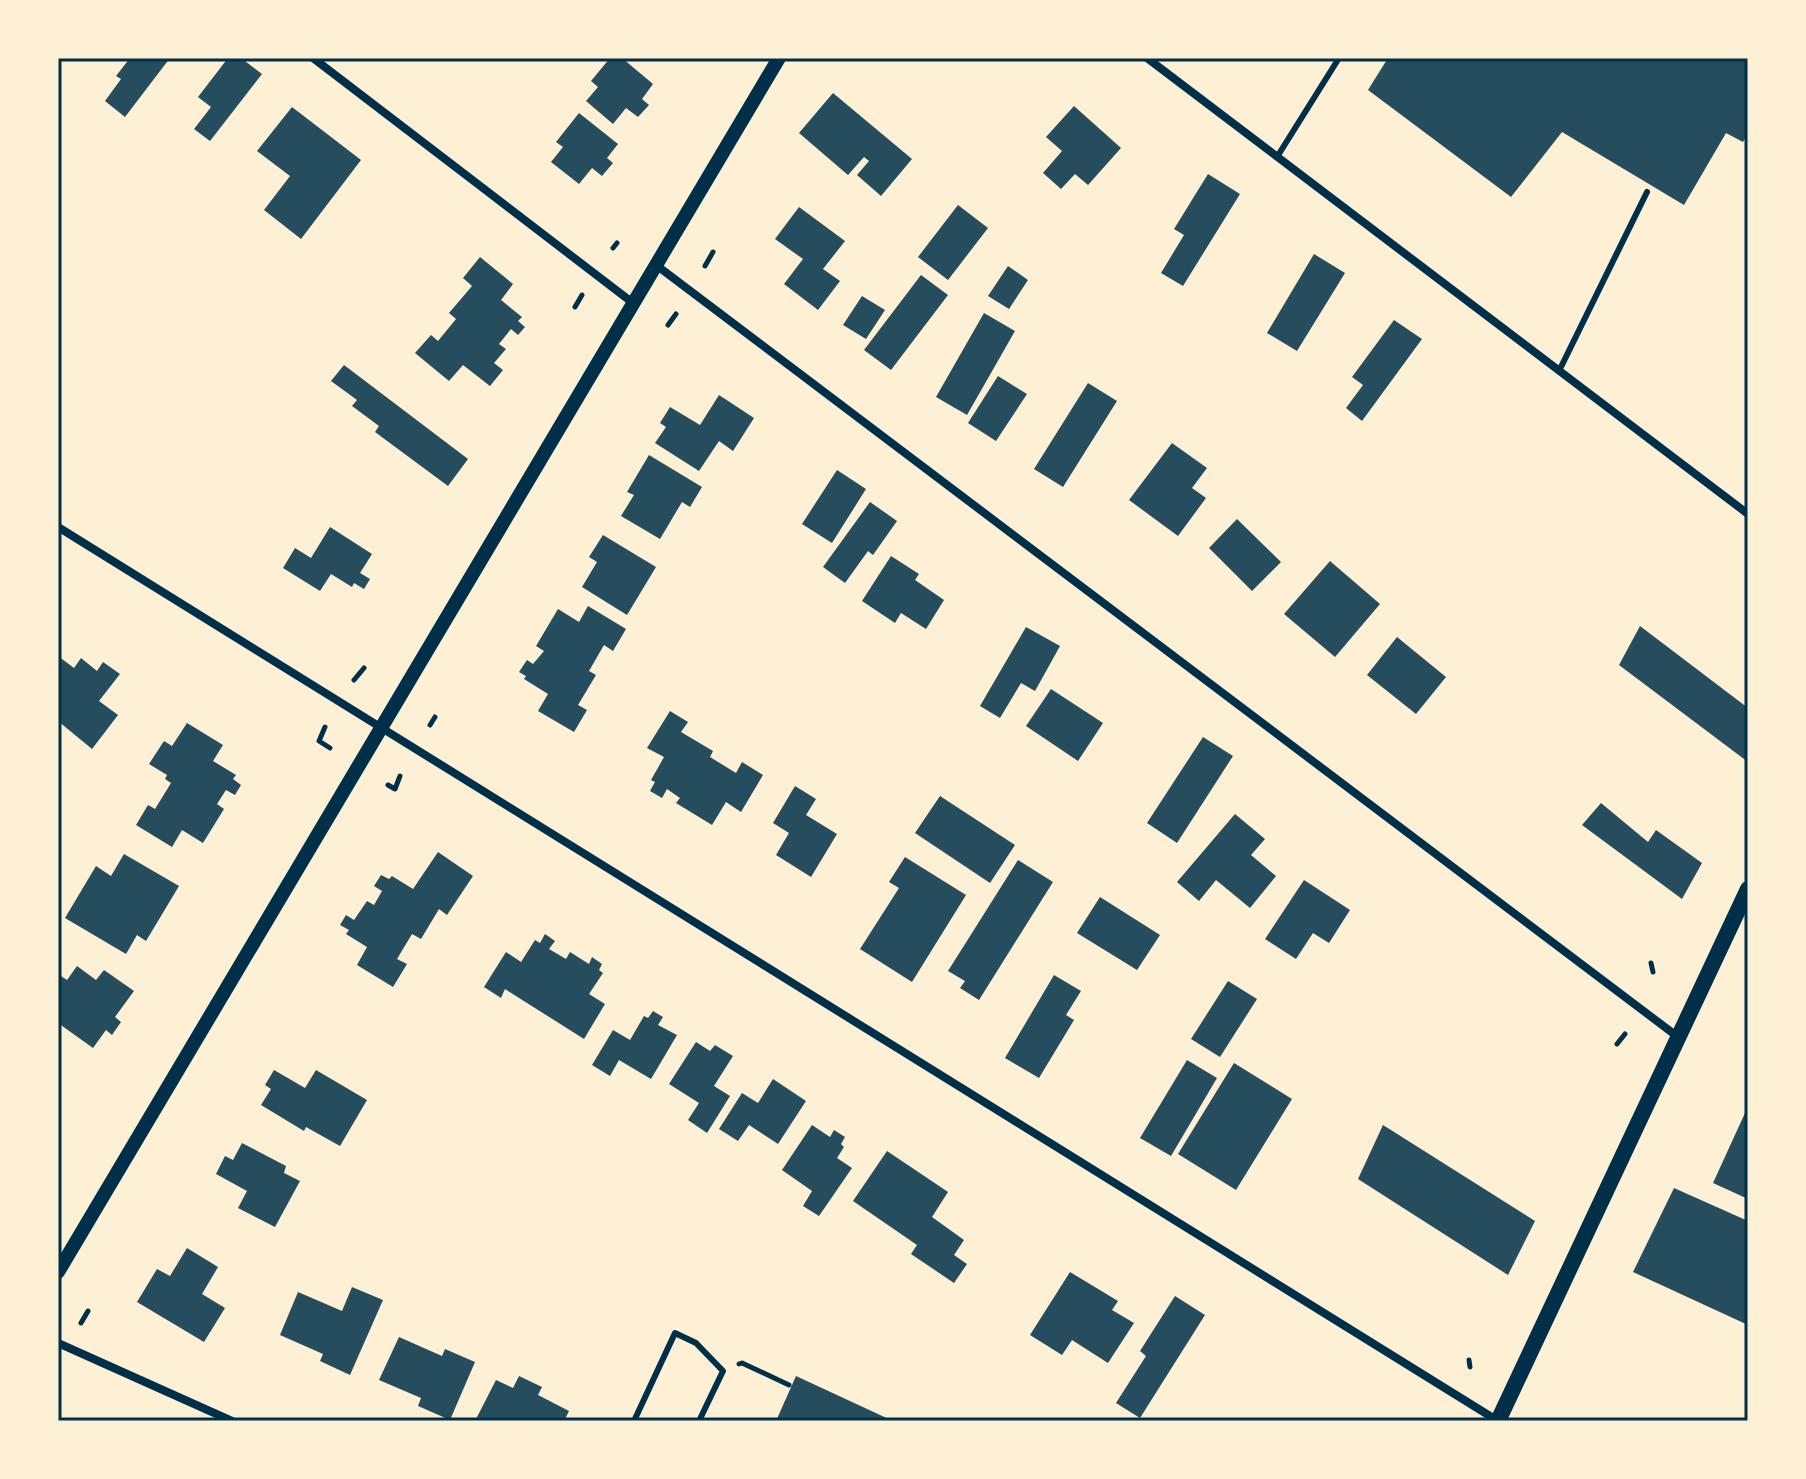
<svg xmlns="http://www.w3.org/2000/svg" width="1806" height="1479" viewBox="0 0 1806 1479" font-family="'Playfair Display',serif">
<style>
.building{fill:#264d5e}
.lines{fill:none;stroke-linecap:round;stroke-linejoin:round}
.path{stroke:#003049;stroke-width:5}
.service{stroke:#003049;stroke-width:6}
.minor{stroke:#003049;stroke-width:8}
.tertiary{stroke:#003049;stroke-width:14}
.secondary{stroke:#003049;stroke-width:16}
.neatline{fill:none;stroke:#003049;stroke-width:3}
</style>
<rect width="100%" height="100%" fill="#fdf0d5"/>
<path class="building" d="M130,58H170L125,117L105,101L121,79L116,76Z
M228,58H241L262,74L210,141L194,129L211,107L198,97Z
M610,58H622L653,84L642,99L649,105L638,117L626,108L613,124L586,101L598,87L591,81Z
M1388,58H1748V134L1743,142L1726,133L1684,205L1562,132L1511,197L1368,90Z
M833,93L912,159L881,196L857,175L869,161L864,157L848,175L799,133Z
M1074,106L1121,148L1088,185L1075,174L1061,189L1043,173L1062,151L1046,137Z
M292,107L361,160L301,239L264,210L290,176L257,151Z
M579,113L618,144L607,158L613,163L602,176L592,168L579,184L551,162L563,147L556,142Z
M1208,174L1240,194L1183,286L1161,273L1184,235L1174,229Z
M958,205L988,228L948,280L918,257Z
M799,207L845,241L823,269L840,281L818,310L784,284L803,259L775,239Z
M1314,254L1345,273L1297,351L1267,333Z
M480,257L513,284L501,300L522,317L518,321L525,327L518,335L511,329L499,344L506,349L494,363L503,370L490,386L463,365L449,381L415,353L431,335L438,341L456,319L449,313L472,286L463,278Z
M1008,266L1028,280L1009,309L988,296Z
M921,275L948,295L891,370L864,350Z
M862,296L885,310L866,339L843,325Z
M984,313L1015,331L967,415L936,397Z
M1394,320L1422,339L1362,421L1346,408L1363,385L1352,377Z
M344,365L468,459L448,486L375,432L379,426L352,406L357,400L331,381Z
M998,376L1027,394L996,441L968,423Z
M1088,383L1117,401L1063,487L1034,469Z
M719,395L754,418L733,451L719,441L699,471L655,443L666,427L660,423L670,407L700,425Z
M1172,443L1207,468L1192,488L1206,498L1178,536L1129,500Z
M649,455L702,487L690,507L682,502L660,539L621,516L634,495L627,492Z
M837,470L866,489L832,543L802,524Z
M870,502L897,521L873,555L868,551L845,583L823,567Z
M1237,519L1281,562L1252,591L1209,548Z
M330,527L372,554L360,573L370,579L364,589L354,583L352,587L331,574L320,591L283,568L295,548L311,558Z
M603,535L656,567L627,615L582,587L597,562L589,557Z
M891,556L919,574L915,580L944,600L926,629L901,613L895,623L862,601Z
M1330,561L1380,604L1335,657L1284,614Z
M588,606L626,629L613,651L604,645L589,671L596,675L578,705L587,710L574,732L538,711L548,694L524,679L526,676L519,672L527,660L533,664L544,651L536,646L558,609L579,622Z
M1640,626L1748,708V762L1619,665Z
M1026,627L1060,646L1035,691L1021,683L1000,718L980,706Z
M1397,637L1446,677L1416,714L1367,675Z
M58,656L74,668L81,658L97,671L103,662L120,674L99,701L118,715L92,749L58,721Z
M1051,689L1103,723L1078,761L1026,726Z
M670,711L688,722L681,732L713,751L710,757L736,773L742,762L763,775L741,812L726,802L712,825L676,803L680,798L667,789L662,798L650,791L655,782L651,780L664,757L647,748Z
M187,723L223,745L213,761L236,775L233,779L241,785L235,795L226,790L217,804L224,809L203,843L182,830L172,847L136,825L148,805L155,809L171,783L165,779L167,775L149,764L164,741L172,746Z
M1203,737L1233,756L1177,843L1147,823Z
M795,786L816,799L806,815L837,834L811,877L776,855L789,833L773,823Z
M940,796L1015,845L990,883L915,833Z
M1601,803L1648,842L1656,830L1702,863L1682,899L1582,825Z
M1235,814L1265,839L1251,855L1276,876L1250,908L1216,880L1199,901L1177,882Z
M438,852L473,876L447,915L439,909L421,939L412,934L397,959L407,964L393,987L357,965L367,947L346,934L349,930L340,925L346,915L354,920L367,901L374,905L382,891L374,886L381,875L389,879L392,876L413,889Z
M124,854L179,886L146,941L137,935L126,954L65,918L96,866L111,876Z
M905,857L966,895L912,982L860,949L899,888L889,882Z
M1018,860L1053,882L979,1000L960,988L965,981L948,971Z
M1304,880L1350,910L1329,943L1313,933L1296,959L1265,939Z
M1100,897L1160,935L1137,970L1077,933Z
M545,934L555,941L549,949L566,959L570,952L589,964L592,957L602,964L599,970L603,973L589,994L605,1004L584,1039L505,989L501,998L484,987L506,952L521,962L535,940L540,943Z
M77,966L96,980L104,970L134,991L115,1017L121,1022L112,1035L106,1030L93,1048L58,1023V974L67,980Z
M1054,975L1081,991L1066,1015L1074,1020L1039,1078L1005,1058Z
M1228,981L1257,999L1220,1057L1191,1039Z
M653,1011L663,1017L658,1025L677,1035L651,1079L619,1060L610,1076L592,1065L613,1030L630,1040L644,1016L648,1018Z
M696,1042L710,1051L715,1045L733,1056L714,1086L730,1096L707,1133L688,1120L699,1103L669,1084Z
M1187,1060L1217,1078L1171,1156L1140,1138Z
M1234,1063L1292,1099L1236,1190L1178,1154Z
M274,1070L305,1088L316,1070L367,1100L340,1146L306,1127L304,1131L261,1105L271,1089L265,1085Z
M773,1079L806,1101L778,1144L749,1125L738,1141L719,1129L742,1093L758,1103Z
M1745,1113L1748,1114V1199L1713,1183Z
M812,1125L830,1137L834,1130L845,1137L841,1144L844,1147L837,1158L852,1168L819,1216L803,1206L812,1191L782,1170Z
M1383,1125L1535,1221L1508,1275L1358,1179Z
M242,1143L286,1166L284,1173L300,1181L275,1227L238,1208L247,1191L216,1174L225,1156L233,1160Z
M887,1151L948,1192L932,1217L964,1240L954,1255L967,1264L954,1283L911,1254L917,1245L853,1201Z
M1674,1188L1748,1221V1325L1633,1272Z
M187,1248L218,1267L202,1294L225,1308L204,1342L137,1302L157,1269L170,1276Z
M1070,1272L1118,1301L1112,1310L1134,1323L1108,1363L1072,1340L1062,1355L1030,1335Z
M352,1287L383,1300L350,1375L320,1361L323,1354L280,1335L298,1292L342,1311Z
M1175,1296L1205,1315L1140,1418L1116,1403L1146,1356L1140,1351Z
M399,1337L442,1356L445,1349L475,1362L450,1420L418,1406L421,1398L379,1380Z
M519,1376L542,1387L538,1395L569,1411L564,1421H475L496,1380L513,1388Z
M796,1376L893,1421H776Z"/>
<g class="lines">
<path class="path" d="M613,248L617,243
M705,266L713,252
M575,307L582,295
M668,325L676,314
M354,680L364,668
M430,725L435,717
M325,727L319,741L330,748
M388,785L395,789L400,776
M1651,963L1653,972
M1617,1044L1625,1034
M81,1323L88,1311
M1469,1360L1470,1367
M739,1364L742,1363L789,1385"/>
<path class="service" d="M1277,157L1339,58
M1559,371L1647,192
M634,1421L675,1333L696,1343L723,1371L699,1421"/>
<path class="minor" d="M313,58L633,303
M1147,58L1748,514
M656,265L1678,1037
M58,527L1498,1421
M58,1343L232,1421"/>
<path class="tertiary" d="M58,1272L779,58"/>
<path class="secondary" d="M1498,1421L1748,889"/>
</g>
<rect width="1806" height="1479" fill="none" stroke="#fdf0d5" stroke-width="120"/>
<rect x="60" y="60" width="1686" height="1359" class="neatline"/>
</svg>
